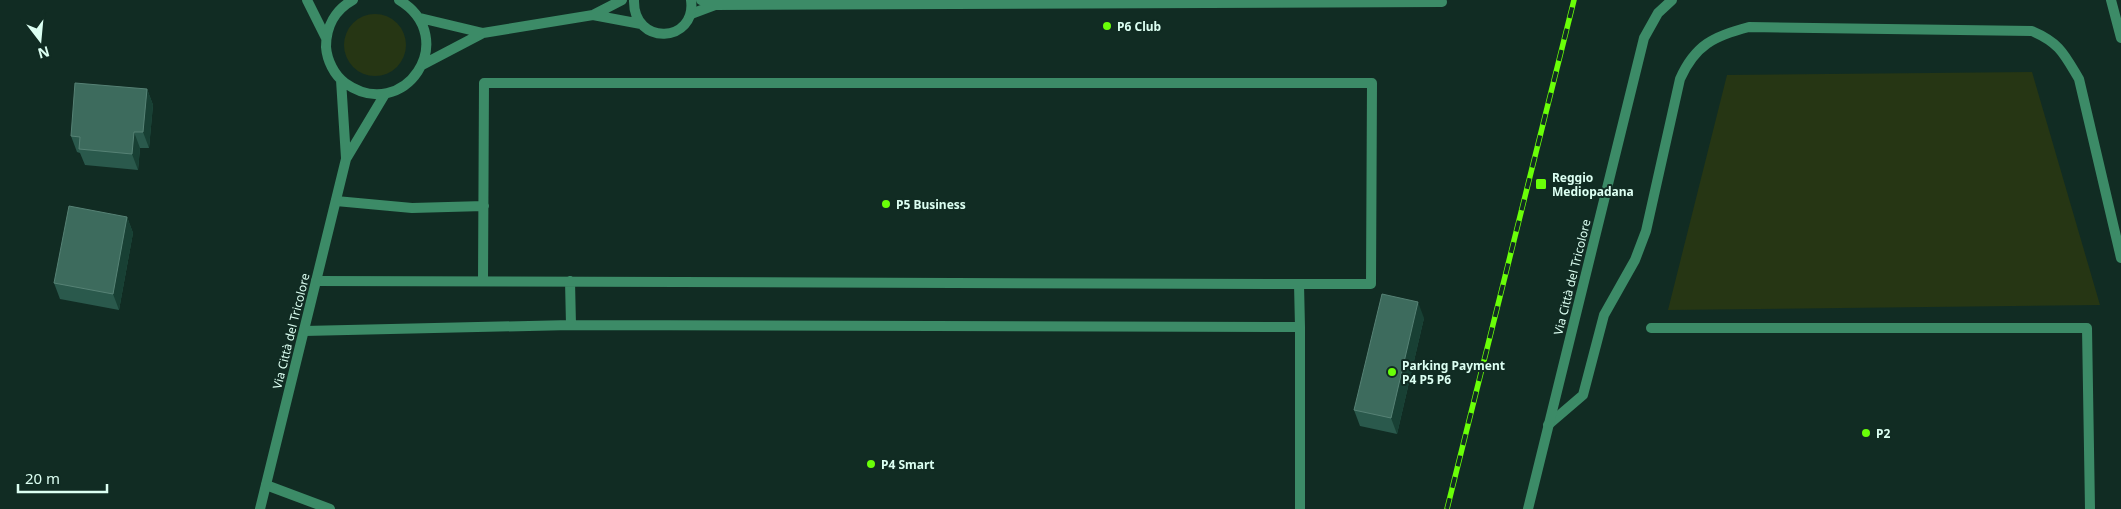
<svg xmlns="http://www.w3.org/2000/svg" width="2121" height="509" viewBox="0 0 2121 509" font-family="'Noto Sans',sans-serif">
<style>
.grass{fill:#263614}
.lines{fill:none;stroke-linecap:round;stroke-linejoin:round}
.service{stroke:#3c8b67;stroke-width:10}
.minor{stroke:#3c8b67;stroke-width:10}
.rail-casing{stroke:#6aff08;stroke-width:5.5}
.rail{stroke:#112c23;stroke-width:4;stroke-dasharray:11;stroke-linecap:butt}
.wall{fill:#2a594c}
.shaded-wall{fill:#184034}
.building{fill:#3d6b5d;stroke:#568275}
.poi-dot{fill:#6aff08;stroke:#112c23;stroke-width:2}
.labels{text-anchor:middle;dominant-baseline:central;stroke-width:4;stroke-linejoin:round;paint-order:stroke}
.poi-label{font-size:12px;font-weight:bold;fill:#dcfff2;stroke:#112c23;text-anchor:start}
.street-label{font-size:12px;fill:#dcfff2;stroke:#112c23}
</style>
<rect width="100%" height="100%" fill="#112c23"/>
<path class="grass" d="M344 45a31 31 0 1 1 62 0a31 31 0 1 1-62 0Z
M2032,72L2100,305L1668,310L1727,75Z"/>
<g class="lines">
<path class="service" d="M715,5L1442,2
M691,14L715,5L701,0
M336,201L412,208L484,206
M316,281L1299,284
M483,281L484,83H1372L1371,284H1299L1300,327
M570,281L571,325
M1651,328H2087L2090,509
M304,331L571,325L1300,327V509
M1548,425L1583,395L1604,315L1635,260L1646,231L1680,79C1695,45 1714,36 1749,27L2032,31C2060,43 2064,54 2079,79L2121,258
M266,485L330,509"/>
<path class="minor" d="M307,0L326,38
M353,0C335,10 326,27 326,47C327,60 334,75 345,83C404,125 462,38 399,0
M634,0C633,47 697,43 691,0
M2111,0L2121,38
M593,15L641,24
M420,18L483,33
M422,65L483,33L593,15L622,0
M341,80L346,158
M260,509L346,159L385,94
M1528,509L1644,38L1658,13L1672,0"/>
<defs>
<path id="rail" d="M1447,509L1574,0"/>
</defs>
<use href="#rail" class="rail-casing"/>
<use href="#rail" class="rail"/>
</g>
<path class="wall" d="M147,89L153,105L149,148H140L138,170L85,165L80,153L77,152L71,136Z
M127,217L133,233L119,310L60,299L54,283Z
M1424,318L1397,434L1360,426L1354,410Z"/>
<path class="shaded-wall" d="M147,89L153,105L149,148L143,132Z
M134,132L140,148L138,170L132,154Z
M127,217L133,233L119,310L113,294Z
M1418,302L1424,318L1397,434L1391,418Z"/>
<path class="building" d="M75,83L147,89L143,132H134L132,154L79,149L80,137L71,136Z
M69,206L127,217L113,294L54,283Z
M1382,294L1418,302L1391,418L1354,410Z"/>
<g class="poi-dot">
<circle cx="1107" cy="26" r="5"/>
<rect x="1535" y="178" width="12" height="12" rx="2.5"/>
<circle cx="886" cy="204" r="5"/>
<circle cx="1392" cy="372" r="5"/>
<circle cx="1866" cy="433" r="5"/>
<circle cx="871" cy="464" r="5"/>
</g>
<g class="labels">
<g class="poi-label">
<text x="1117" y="26">P6 Club</text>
<text x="1552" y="177">Reggio<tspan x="1552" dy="14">Mediopadana</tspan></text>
<text x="896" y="204">P5 Business</text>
<text x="1402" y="365">Parking Payment<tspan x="1402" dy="14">P4 P5 P6</tspan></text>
<text x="1876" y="433">P2</text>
<text x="881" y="464">P4 Smart</text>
</g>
<g class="street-label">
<text transform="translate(1572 277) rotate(-76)">Via Città del Tricolore</text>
<text transform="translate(291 331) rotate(-76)">Via Città del Tricolore</text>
</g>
</g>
<g transform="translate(40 40) rotate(164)" stroke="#112c23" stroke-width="4" paint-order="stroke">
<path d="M0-4L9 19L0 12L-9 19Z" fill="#dcfff2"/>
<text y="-8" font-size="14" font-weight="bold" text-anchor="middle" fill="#dcfff2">N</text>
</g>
<path d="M18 484v8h89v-8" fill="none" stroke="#dcfff2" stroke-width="2.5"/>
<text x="25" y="484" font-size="15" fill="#dcfff2" stroke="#112c23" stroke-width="4" paint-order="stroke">20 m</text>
</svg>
